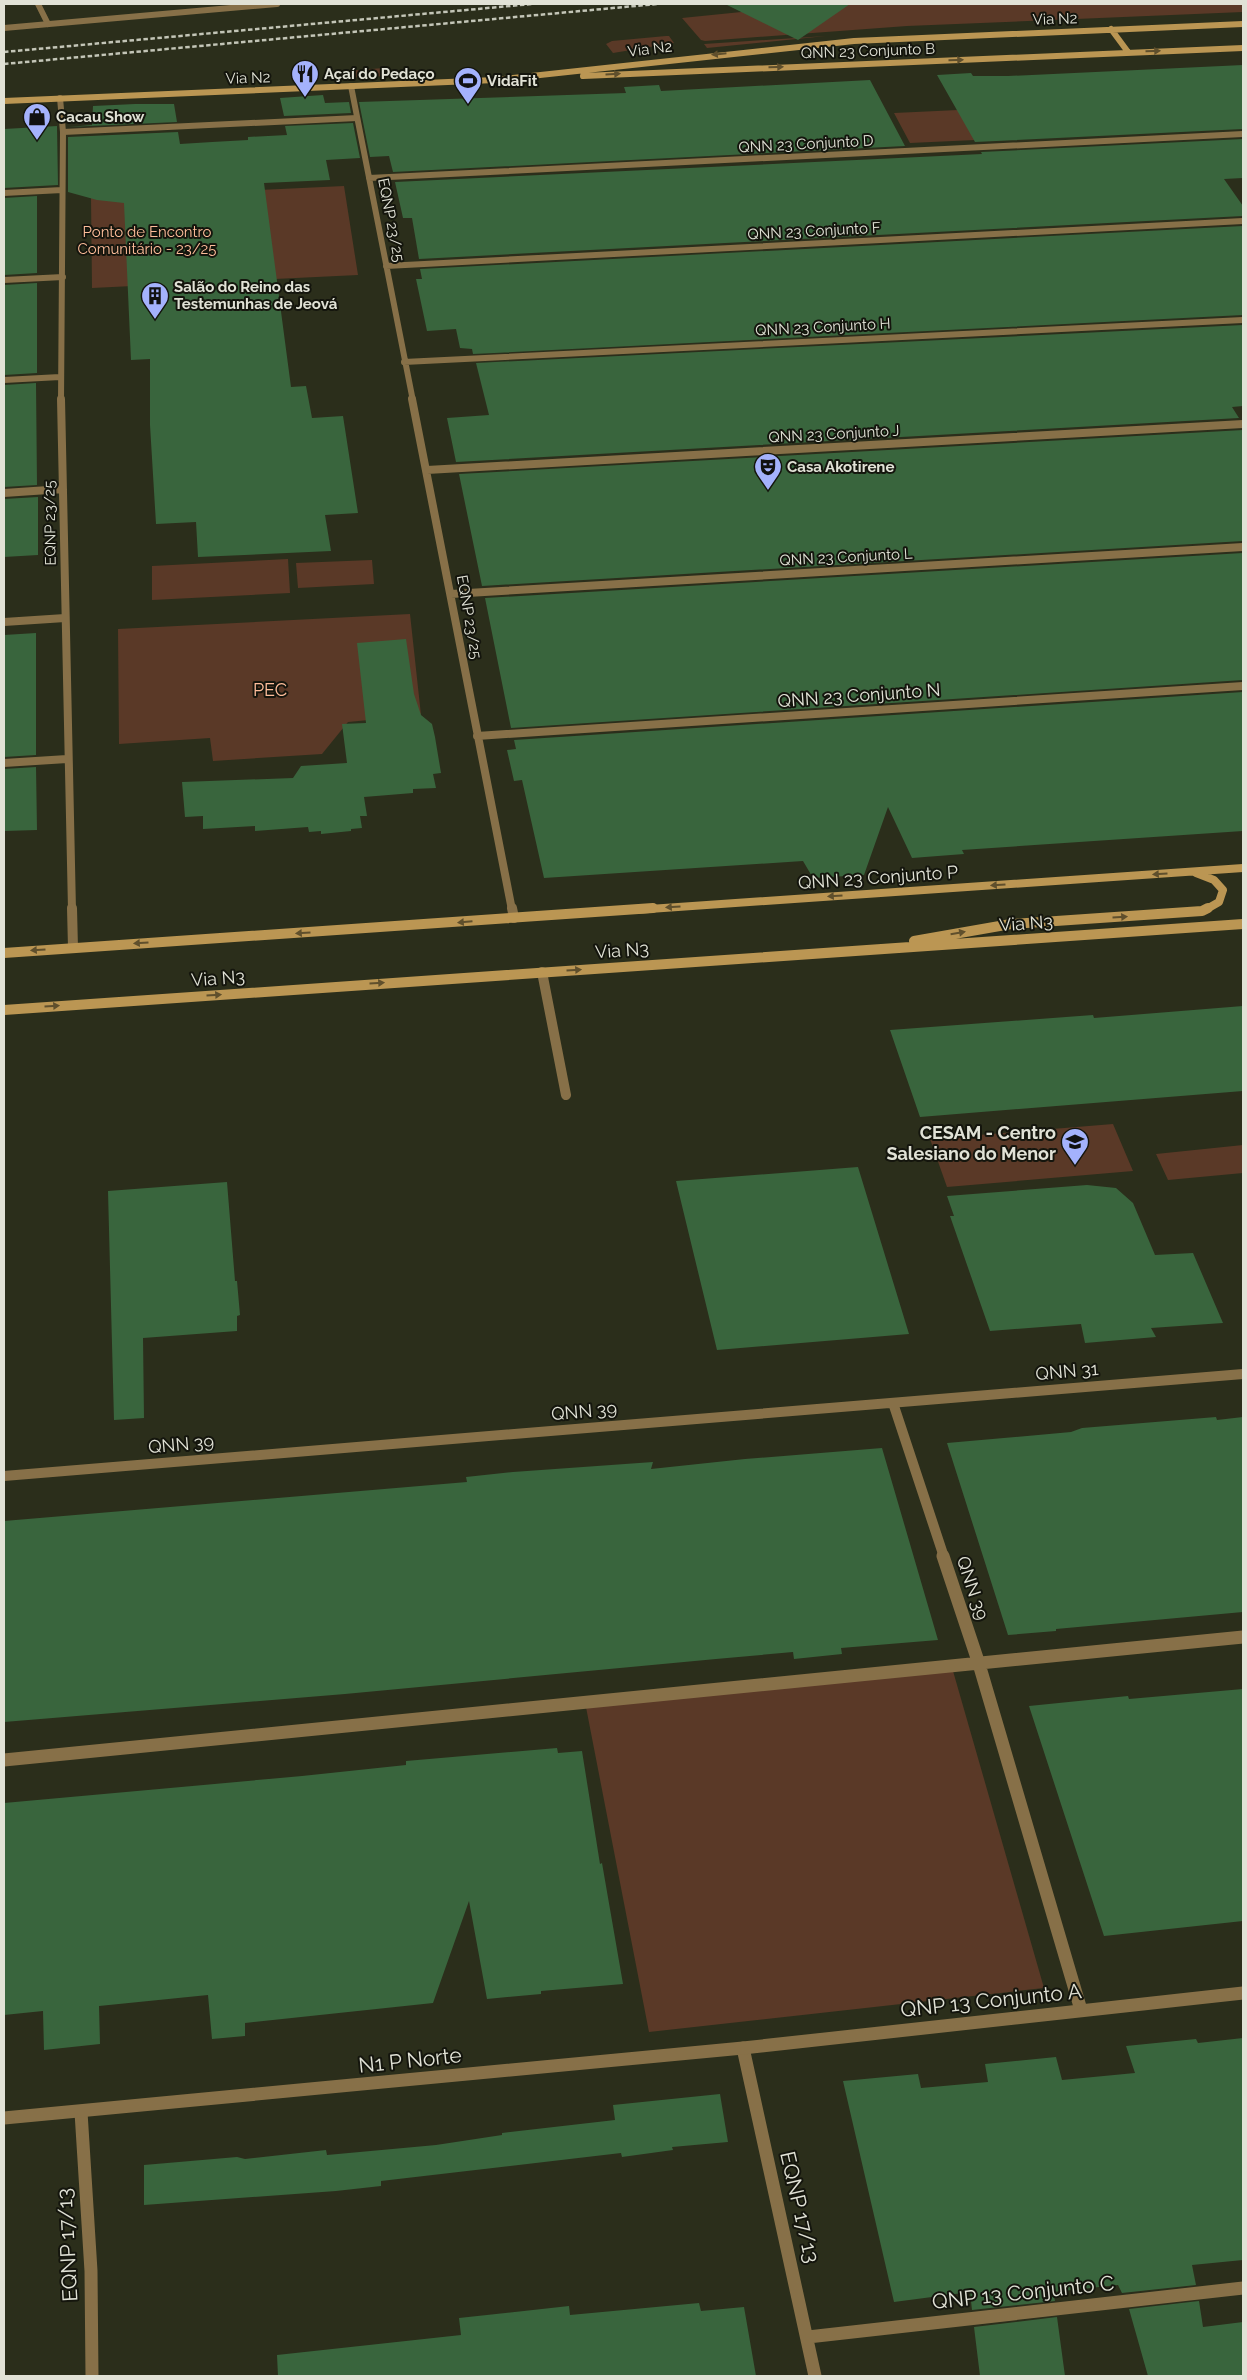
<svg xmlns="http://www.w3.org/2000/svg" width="1247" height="2380" viewBox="0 0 1247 2380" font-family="Raleway,sans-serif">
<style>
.green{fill:#5a3927}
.building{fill:#39653d}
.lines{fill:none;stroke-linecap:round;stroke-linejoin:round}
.service{stroke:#877048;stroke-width:6}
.minor-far3{stroke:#877048;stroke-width:6}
.minor-far2{stroke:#877048;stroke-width:8}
.minor-far1{stroke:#877048;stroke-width:10}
.minor{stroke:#877048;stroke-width:13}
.tertiary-far1{stroke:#877048;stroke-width:6}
.tertiary{stroke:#877048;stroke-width:13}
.secondary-far2{stroke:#bb9653;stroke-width:6}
.secondary-far1{stroke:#bb9653;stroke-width:8}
.secondary{stroke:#bb9653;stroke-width:10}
.rail{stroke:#c3c5b7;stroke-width:2.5;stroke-dasharray:4.5 2.5;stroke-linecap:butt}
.oneway{fill:#5f4f2c}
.labels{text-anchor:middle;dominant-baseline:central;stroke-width:4;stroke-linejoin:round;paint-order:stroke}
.far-street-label{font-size:15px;fill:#e1e2d6;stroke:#14150d}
.far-poi-label{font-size:15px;font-weight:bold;fill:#e1e2d6;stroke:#14150d;text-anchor:start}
.far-park-label{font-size:15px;fill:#febd9a;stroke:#14150d}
.park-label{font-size:18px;fill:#febd9a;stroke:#14150d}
.street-label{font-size:18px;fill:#e1e2d6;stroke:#14150d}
.poi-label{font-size:18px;font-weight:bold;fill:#e1e2d6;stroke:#14150d;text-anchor:end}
.near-street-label{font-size:21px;fill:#e1e2d6;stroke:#14150d}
</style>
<rect width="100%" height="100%" fill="#2b2e1b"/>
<path class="green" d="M756,4H1243V12L907,26L705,41L701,40L682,18L761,10Z
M666,36H669L674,43L613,53L606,44L612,41Z
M826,36L707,48L704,44Z
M383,68L396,71L388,76L337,78V72Z
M958,110L975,140L910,143L894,113Z
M344,186L358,275L92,288L91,198Z
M288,559L290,593L152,600V566Z
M372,560L374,584L298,588L296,563Z
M410,614L421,715L348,722L322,754L213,761L210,738L119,744L118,629Z
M1113,1124L1133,1171L947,1187L930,1139Z
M1243,1145V1173L1168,1180L1156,1154Z
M953,1671L1044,1988L649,2032L585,1702Z"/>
<path class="building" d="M725,4H850L798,40Z
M1243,65V129L975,142L937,75L971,73L973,76H1008Z
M870,80L905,146L393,172L389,156L370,157L359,102L626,93L624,87L659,85L661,91Z
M323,95L325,103L349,102L351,113L284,116L280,98Z
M135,104H174L177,122L68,127L92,125L93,106Z
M353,123L360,158L326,160L330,180L264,183L291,387L306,386L312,418L343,416L358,513L325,515L331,551L198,557L196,522L156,524L150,425V359L131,360L124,203L97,200L68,192V137L178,132L180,144L212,142L248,140V137L287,135L285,126Z
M57,126L58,185L4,188V129Z
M1243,139V178L1224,179L1243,206V216L419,259L412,218H403L395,182L982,154L981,152Z
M37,196V273L4,275V198Z
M1243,226V315L473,354L472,349L460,348L456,329L427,331L416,279H422L420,269Z
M37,283V373L4,375V285Z
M1243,325V406L1232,407L1239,418L456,462L447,418L489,415L476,363Z
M36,383L37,485L4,487V385Z
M1243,430V541L482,586L459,474Z
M38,497V555L4,557V499Z
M1243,553V680L511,728L485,598Z
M36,633V755L4,757V635Z
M406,639L414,694L421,715L432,724L435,737L441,773L433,774L436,788L413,789V793L364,797L367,816H360L362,828L351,829V831L321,834V831L309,832L308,827L255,831V826L203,829V816L185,817L182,782L293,778L301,766L347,763L342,724L366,723L357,643Z
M1243,692V831L962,850L964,854L912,858L888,807L864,875L813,878L803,861L544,878L522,780L514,781L507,750L516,749L514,740Z
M36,767L37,830L4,831V769Z
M1243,1006V1091L920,1117L890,1030L1093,1015L1094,1018Z
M858,1167L909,1334L717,1350L676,1181Z
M227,1182L235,1281H237L240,1315L237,1316V1331L143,1338L144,1418L114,1420L108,1191Z
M1087,1185L1116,1188L1133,1203L1155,1255L1193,1253L1223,1323L1151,1328L1156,1337L1085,1343L1081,1324L990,1331L950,1216H954L947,1196Z
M1216,1417L1217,1420L1243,1417V1612L1056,1629V1631L1008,1635L947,1443L1071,1432L1082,1428Z
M882,1448L938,1640L841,1648L842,1654L794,1659L793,1652L716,1659L345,1694L4,1722V1521L467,1482L466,1477L513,1472L653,1462L651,1469L745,1459Z
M1243,1689V1921L1104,1936L1029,1706L1128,1696L1129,1699Z
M557,1748L558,1753L582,1751L600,1864L602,1863L623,1984L541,1991V1994L487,1999L469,1901L433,2003L245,2023V2036L212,2039L208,1995L99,2006L100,2044L44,2050L43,2011L4,2015V1803L302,1776L406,1765V1761Z
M1243,2038V2260L1192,2265L1196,2285L1122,2293L1118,2285L1053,2292L1055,2301L972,2310L970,2292L894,2302L843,2081L918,2074L921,2088L988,2082L985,2064L1056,2057L1062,2080L1135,2073L1126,2046L1196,2039L1198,2043Z
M720,2094L728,2142L672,2147L673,2150L622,2157L621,2153L381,2181V2186L336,2191L144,2205V2165L237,2157L245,2159L326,2150L327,2155L436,2145L502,2135V2133L615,2120L613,2105Z
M1199,2301L1203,2327L1243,2322V2376H1148L1129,2309Z
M699,2303L701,2311L744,2307L756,2376H278L277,2355L461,2335L459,2318L569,2306L570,2315Z
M1057,2317L1065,2376H980L974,2327Z"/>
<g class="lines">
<path class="service" d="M63,132L357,118"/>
<path class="minor-far3" d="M38,4L48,24
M351,86L413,401
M60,98L63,132L61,401
M369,178L1243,134
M4,193L62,190
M386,266L1243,221
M4,280L63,277
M404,362L1243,320
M4,380L60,377"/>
<path class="minor-far2" d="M61,399L72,910
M412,399L512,910
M427,470L1243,424
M4,493L63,489
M451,594L1243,547
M4,622L65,618
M477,736L1243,686
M4,763L67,759"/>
<path class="minor-far1" d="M72,908L73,948
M512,908L514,918
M542,972L566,1095
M893,1403L944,1557
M4,1476L1243,1374"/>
<path class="minor" d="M943,1556L979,1664L1081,2010
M4,1760L1243,1637
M743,2048L815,2376
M81,2112L91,2271L92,2376
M808,2337L1243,2288"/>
<path class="tertiary-far1" d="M4,28L277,4"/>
<path class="tertiary" d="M4,2118L743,2048L1243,1993"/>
<path class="secondary-far2" d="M1111,29L1128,52
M583,76L1243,48
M4,101L495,80L854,41L1243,24"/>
<path class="secondary-far1" d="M1196,873L1214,880L1223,890L1219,902L1205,910
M635,910L1243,868"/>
<path class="secondary" d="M914,941L1011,924L1202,911L1208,908
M4,953L653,908
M4,1010L1243,924"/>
<path class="rail" d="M4,52L532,4
M4,64L657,4"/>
</g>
<defs><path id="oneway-solid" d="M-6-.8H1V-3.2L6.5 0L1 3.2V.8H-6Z" transform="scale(1.25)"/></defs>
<g class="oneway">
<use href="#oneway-solid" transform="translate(1153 51) rotate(-2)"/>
<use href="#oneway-solid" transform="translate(719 54) rotate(174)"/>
<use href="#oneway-solid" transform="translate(956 60) rotate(-2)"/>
<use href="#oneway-solid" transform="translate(776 67) rotate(-2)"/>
<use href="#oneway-solid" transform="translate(613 74) rotate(-3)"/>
<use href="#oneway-solid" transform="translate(1160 874) rotate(176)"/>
<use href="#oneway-solid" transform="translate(998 885) rotate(176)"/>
<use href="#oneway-solid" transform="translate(835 896) rotate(176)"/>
<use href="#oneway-solid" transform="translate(673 907) rotate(176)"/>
<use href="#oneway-solid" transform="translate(1120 917) rotate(-4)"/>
<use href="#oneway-solid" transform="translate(465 922) rotate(175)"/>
<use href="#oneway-solid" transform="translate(303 933) rotate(176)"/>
<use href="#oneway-solid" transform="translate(958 933) rotate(-10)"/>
<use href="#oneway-solid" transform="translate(141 943) rotate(176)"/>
<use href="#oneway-solid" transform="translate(38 950) rotate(176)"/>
<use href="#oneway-solid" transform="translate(574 970) rotate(-4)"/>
<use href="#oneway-solid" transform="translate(377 983) rotate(-4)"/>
<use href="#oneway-solid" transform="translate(214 995) rotate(-4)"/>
<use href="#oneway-solid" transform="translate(52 1006) rotate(-4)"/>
</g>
<defs>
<symbol id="restaurant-pin" viewBox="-11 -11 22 30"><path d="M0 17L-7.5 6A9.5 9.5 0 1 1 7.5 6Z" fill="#a4b2fc" stroke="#14150d"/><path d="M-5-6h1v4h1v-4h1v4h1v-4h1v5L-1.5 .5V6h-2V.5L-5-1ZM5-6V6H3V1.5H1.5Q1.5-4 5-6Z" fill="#111"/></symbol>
<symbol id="stadium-pin" viewBox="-11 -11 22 30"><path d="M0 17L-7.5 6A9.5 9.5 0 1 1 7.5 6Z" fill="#a4b2fc" stroke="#14150d"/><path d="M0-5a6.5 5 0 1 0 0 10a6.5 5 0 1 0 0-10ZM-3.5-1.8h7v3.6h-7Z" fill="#111"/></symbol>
<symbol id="shop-pin" viewBox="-11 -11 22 30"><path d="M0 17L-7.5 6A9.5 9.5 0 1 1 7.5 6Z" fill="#a4b2fc" stroke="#14150d"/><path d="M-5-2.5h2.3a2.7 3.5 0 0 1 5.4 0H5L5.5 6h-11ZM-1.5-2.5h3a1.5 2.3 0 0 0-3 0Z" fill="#111"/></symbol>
<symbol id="building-pin" viewBox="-11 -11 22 30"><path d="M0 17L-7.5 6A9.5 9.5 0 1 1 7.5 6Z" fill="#a4b2fc" stroke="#14150d"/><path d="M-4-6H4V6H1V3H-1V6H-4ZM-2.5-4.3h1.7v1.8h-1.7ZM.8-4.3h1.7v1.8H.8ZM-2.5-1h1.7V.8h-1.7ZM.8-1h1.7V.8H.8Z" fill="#111"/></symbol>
<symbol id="theatre-pin" viewBox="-11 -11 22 30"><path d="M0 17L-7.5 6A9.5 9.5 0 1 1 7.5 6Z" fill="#a4b2fc" stroke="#14150d"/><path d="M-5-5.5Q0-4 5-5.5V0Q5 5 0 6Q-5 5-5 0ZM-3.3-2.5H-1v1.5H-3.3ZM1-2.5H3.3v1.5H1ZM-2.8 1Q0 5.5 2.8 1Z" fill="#111"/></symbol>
<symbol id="school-pin" viewBox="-11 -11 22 30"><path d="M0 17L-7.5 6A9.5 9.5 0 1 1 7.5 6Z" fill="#a4b2fc" stroke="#14150d"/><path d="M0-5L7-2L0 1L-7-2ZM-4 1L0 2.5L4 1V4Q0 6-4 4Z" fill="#111"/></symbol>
</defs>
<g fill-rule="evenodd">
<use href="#restaurant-pin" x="289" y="58" width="32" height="43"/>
<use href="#stadium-pin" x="452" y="65" width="32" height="43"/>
<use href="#shop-pin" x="21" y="101" width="32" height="43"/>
<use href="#building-pin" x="139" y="280" width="32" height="43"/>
<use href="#theatre-pin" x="752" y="451" width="32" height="43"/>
<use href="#school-pin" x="1059" y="1126" width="32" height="43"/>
</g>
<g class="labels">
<g class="far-street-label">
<text transform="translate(1055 19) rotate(-2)">Via N2</text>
<text transform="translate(650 49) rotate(-7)">Via N2</text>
<text transform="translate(868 51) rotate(-2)">QNN 23 Conjunto B</text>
<text transform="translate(248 78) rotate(-2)">Via N2</text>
<text transform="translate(806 144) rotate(-3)">QNN 23 Conjunto D</text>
<text transform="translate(391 220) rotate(79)">EQNP 23/25</text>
<text transform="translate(814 231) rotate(-3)">QNN 23 Conjunto F</text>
<text transform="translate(823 327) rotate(-3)">QNN 23 Conjunto H</text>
<text transform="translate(834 434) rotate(-3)">QNN 23 Conjunto J</text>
<text transform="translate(50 523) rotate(-91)">EQNP 23/25</text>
<text transform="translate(846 557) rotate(-3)">QNN 23 Conjunto L</text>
<text transform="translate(469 617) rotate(80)">EQNP 23/25</text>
</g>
<g class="far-poi-label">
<text x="324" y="74">Açaí do Pedaço</text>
<text x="487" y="81">VidaFit</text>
<text x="56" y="117">Cacau Show</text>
<text x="174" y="287">Salão do Reino das<tspan x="174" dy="17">Testemunhas de Jeová</tspan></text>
<text x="787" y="467">Casa Akotirene</text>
</g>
<g class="far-park-label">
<text x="147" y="232">Ponto de Encontro<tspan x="147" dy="17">Comunitário - 23/25</tspan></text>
</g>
<g class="park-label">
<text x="270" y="689">PEC</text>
</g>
<g class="street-label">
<text transform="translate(859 695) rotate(-4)">QNN 23 Conjunto N</text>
<text transform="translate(878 877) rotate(-4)">QNN 23 Conjunto P</text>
<text transform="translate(1026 923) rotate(-4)">Via N3</text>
<text transform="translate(622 950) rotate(-4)">Via N3</text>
<text transform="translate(218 978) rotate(-4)">Via N3</text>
<text transform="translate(1067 1371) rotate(-5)">QNN 31</text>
<text transform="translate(584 1411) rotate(-5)">QNN 39</text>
<text transform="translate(181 1444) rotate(-5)">QNN 39</text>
<text transform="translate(973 1588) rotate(72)">QNN 39</text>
</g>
<g class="poi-label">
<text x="1056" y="1132">CESAM - Centro<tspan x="1056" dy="21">Salesiano do Menor</tspan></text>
</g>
<g class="near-street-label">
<text transform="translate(991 2000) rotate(-6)">QNP 13 Conjunto A</text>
<text transform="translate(410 2060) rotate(-6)">N1 P Norte</text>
<text transform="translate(800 2207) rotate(77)">EQNP 17/13</text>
<text transform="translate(67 2245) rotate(-93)">EQNP 17/13</text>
<text transform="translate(1023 2292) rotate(-6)">QNP 13 Conjunto C</text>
</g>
</g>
<rect width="1247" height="2380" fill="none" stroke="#e1e2d6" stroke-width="10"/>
</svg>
